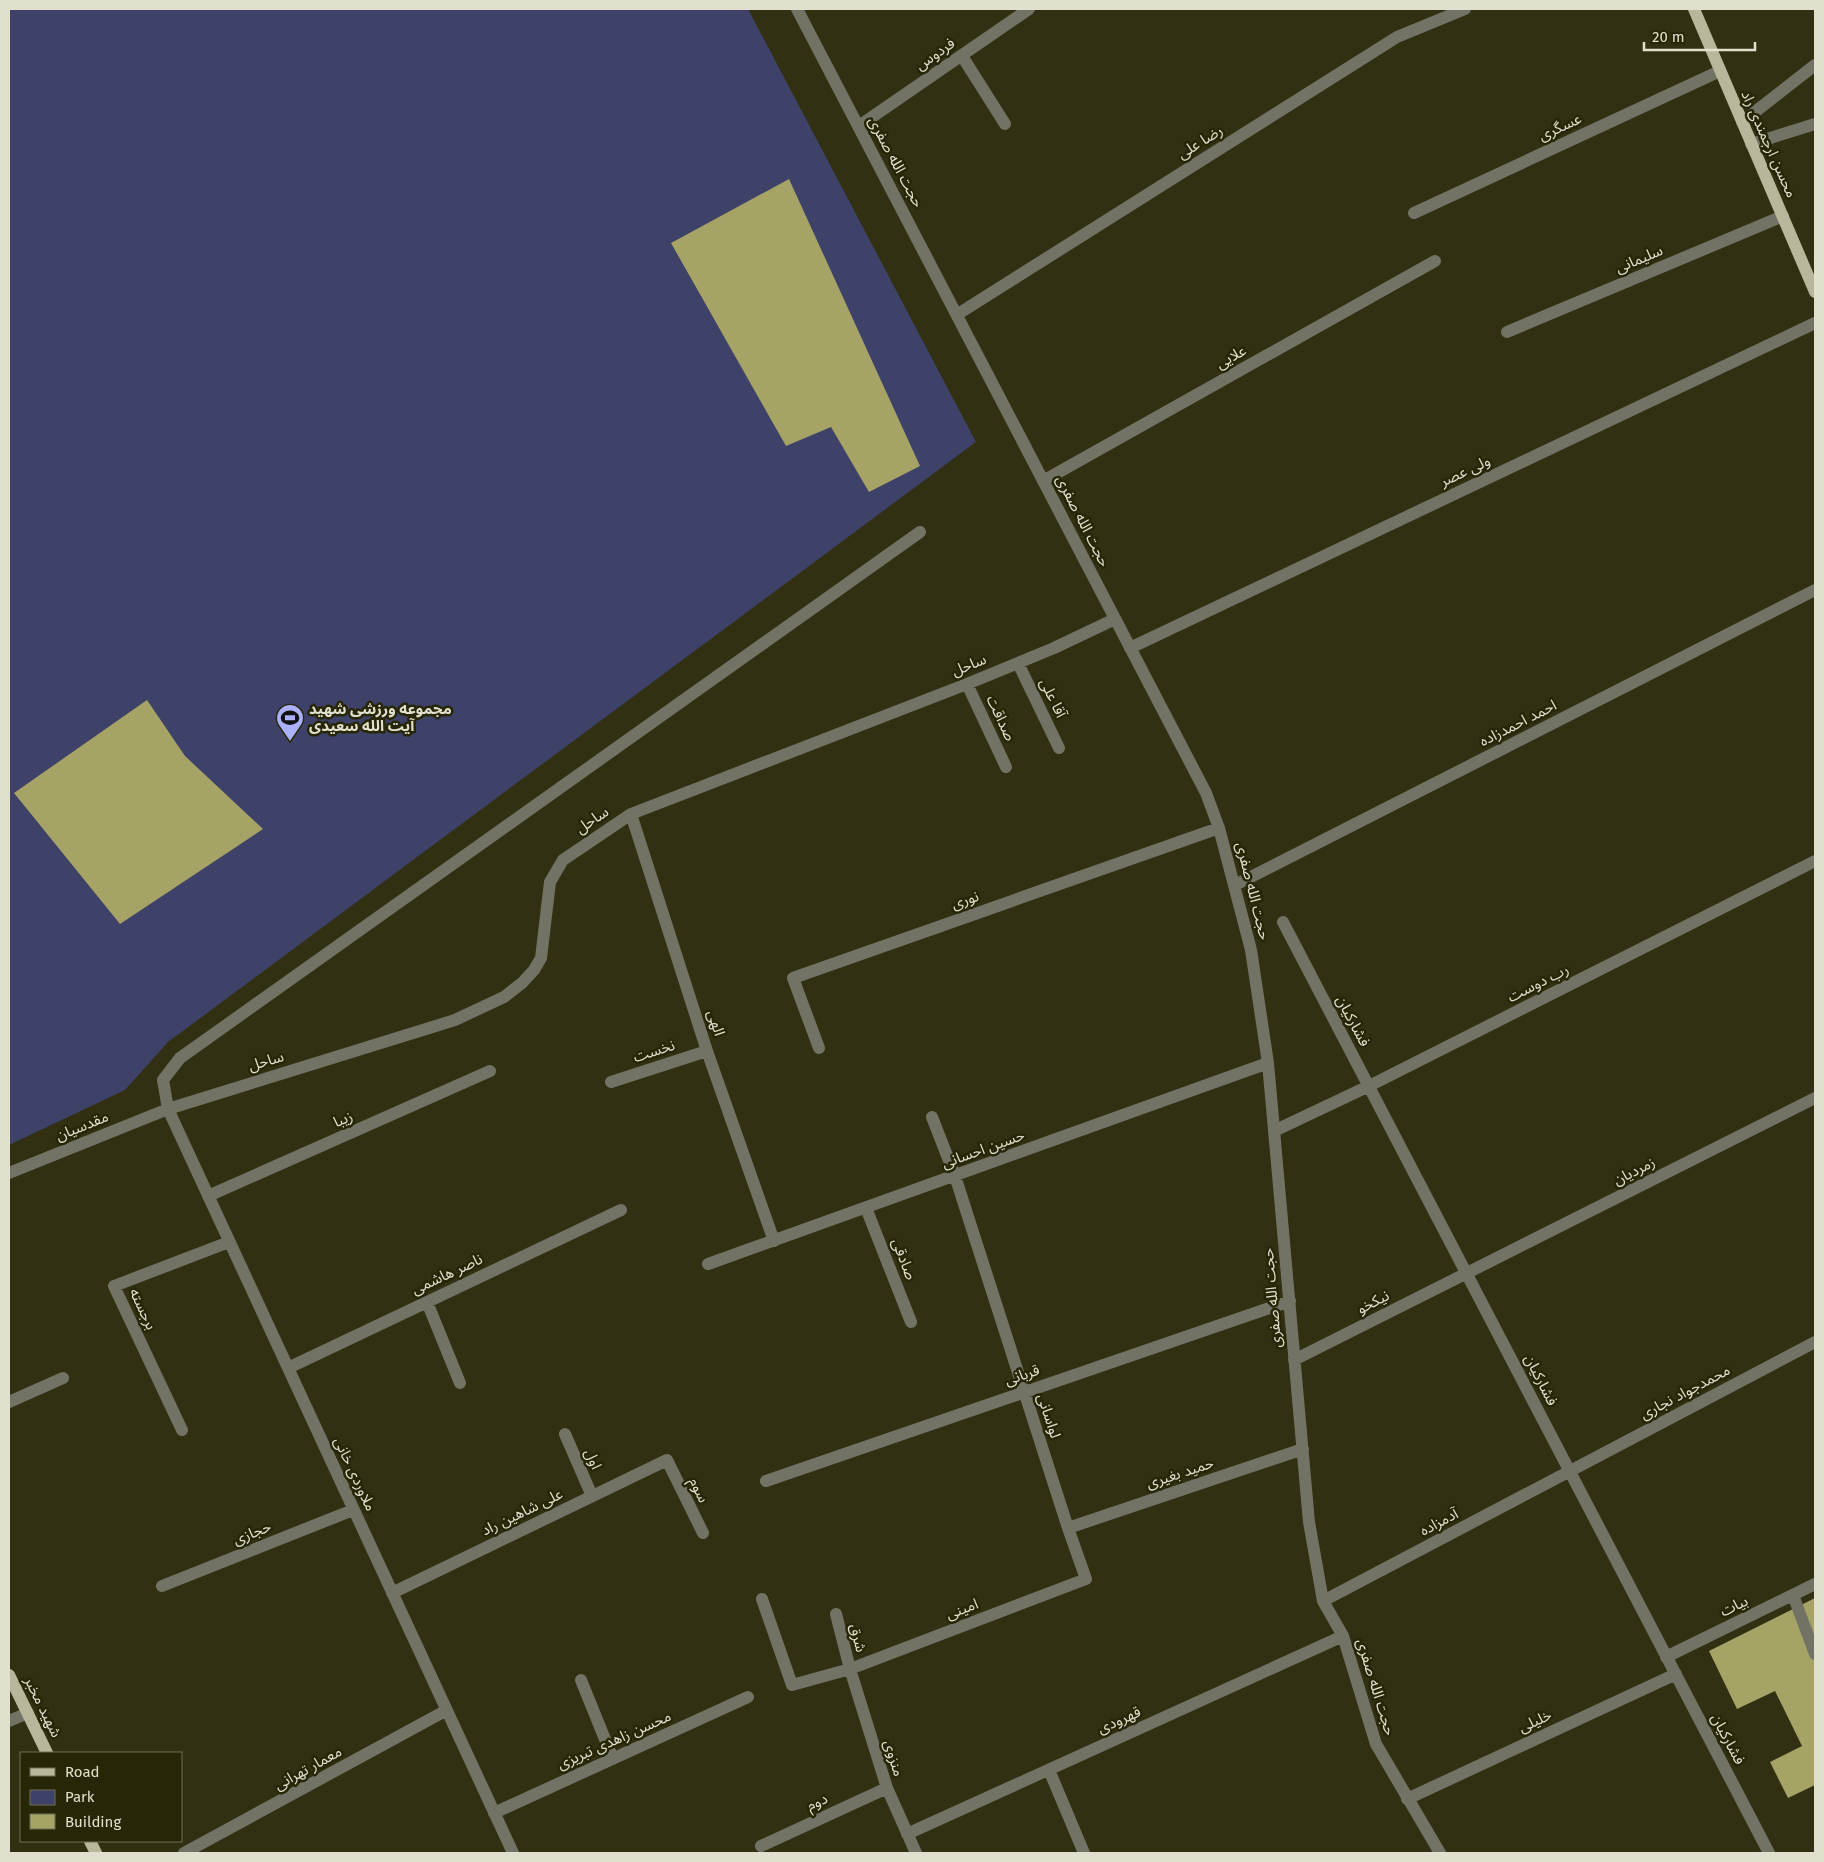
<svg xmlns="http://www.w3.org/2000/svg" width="1824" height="1862" viewBox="0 0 1824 1862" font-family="'Fira Sans','Noto Sans Arabic',sans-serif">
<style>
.green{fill:#3e4168}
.building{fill:#a6a366}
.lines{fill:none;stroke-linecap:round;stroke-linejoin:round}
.minor{stroke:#737365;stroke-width:12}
.major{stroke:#b8b79b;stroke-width:12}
.labels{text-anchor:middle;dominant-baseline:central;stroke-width:5;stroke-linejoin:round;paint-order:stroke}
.street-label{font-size:15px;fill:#e1e0cf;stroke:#272607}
.poi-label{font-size:15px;font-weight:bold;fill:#e1e0cf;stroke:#272607;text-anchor:start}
</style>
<rect width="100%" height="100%" fill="#313012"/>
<path class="green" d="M9,9H748L976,442L168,1042L125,1090L9,1145Z"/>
<path class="building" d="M789,179L920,466L869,492L831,427L786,446L671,243Z
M147,700L185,756L263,829L120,924L14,793Z
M1815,1598V1785L1788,1798L1770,1762L1802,1746L1775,1691L1737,1709L1709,1651Z"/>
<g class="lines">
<path class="minor" d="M797,9L1206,793L1219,828L1251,950L1268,1063L1309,1522L1323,1601L1343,1636L1376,1744L1440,1853
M962,56L1005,124
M1742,122L1815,65
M859,126L1029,9
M1751,144L1815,124
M1414,213L1720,71
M958,314L1397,37L1465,9
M1507,332L1783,216
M1043,481L1435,261
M1130,648L1815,323
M1018,663L1059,748
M967,684L1006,767
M631,814L707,1051L774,1241
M1235,885L1815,590
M1283,922L1769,1853
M819,1048L793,978L1219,828
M611,1082L707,1051
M1274,1131L1369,1086L1815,861
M9,1173L168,1109L455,1020L504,997L522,983L534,970L541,958L550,882L563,860L631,814L967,684L1054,648L1115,619
M208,1196L490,1071
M866,1208L911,1322
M708,1264L1268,1063
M427,1302L460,1383
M1294,1360L1815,1098
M288,1368L621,1210
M9,1402L63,1378
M182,1430L114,1286L229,1242
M565,1434L592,1496
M766,1481L1290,1301
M1068,1528L1303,1449
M162,1586L353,1510
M392,1593L667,1460L703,1533
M1793,1595L1815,1654
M762,1599L792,1685L850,1669L1086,1579L1068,1528L955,1176L932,1117
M1323,1601L1815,1342
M836,1614L850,1669L887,1788L916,1853
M1666,1657L1815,1584
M581,1680L613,1759
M9,1721L28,1713
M1049,1770L1084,1853
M1407,1799L1676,1674
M494,1813L748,1697
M907,1834L1343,1636
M761,1846L887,1788
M184,1853L447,1710
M513,1853L168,1109L163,1080L180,1058L920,532"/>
<path class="major" d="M1694,9L1815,292
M9,1675L47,1753
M90,1841L96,1853"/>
</g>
<defs>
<symbol id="stadium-pin" viewBox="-11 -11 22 30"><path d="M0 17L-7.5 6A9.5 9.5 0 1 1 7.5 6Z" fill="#aab0fb" stroke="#272607"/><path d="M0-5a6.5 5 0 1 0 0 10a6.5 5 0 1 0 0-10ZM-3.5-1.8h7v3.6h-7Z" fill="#111"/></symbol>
</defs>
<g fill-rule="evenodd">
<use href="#stadium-pin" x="274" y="702" width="32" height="43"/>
</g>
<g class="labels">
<g class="street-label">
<text transform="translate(935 54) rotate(-35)">فردوس</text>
<text transform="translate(1560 127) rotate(-25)">عسگری</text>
<text transform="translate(1200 142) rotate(-32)">رضا علی</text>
<text transform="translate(1769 144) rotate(66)">محسن ارجمندی راد</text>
<text transform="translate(896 162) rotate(62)">حجت الله صفری</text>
<text transform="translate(1639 259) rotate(-23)">سلیمانی</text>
<text transform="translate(1231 357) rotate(-29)">علایی</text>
<text transform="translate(1465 471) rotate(-25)">ولی عصر</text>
<text transform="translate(1083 521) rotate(63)">حجت الله صفری</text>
<text transform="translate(969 665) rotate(-22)">ساحل</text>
<text transform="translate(1053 698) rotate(64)">آقا علی</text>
<text transform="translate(1001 718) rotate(65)">صداقت</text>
<text transform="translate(1518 723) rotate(-27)">احمد احمدزاده</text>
<text transform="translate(592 820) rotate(-34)">ساحل</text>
<text transform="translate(1253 891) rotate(76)">حجت الله صفری</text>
<text transform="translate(965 900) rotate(-19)">نوری</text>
<text transform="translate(1538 983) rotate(-27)">رب دوست</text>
<text transform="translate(1353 1021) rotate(62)">فشارکیان</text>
<text transform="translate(716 1023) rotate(72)">الهی</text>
<text transform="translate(654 1051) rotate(-18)">نخست</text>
<text transform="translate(266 1061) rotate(-17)">ساحل</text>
<text transform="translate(343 1119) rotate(-24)">زیبا</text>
<text transform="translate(82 1126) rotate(-22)">مقدسیان</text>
<text transform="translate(983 1149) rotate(-20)">حسین احسانی</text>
<text transform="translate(1634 1171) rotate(-27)">زمردیان</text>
<text transform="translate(904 1259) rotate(69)">صادقی</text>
<text transform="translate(447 1274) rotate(-25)">ناصر هاشمی</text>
<text transform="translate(1272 1298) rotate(-95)">حجت الله صفری</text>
<text transform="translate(1373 1302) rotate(-27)">نیکخو</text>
<text transform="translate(143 1309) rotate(65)">برجسته</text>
<text transform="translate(1022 1375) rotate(-19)">قربانی</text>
<text transform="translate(1541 1380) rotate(63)">فشارکیان</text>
<text transform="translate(1685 1392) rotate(-28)">محمدجواد نجاری</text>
<text transform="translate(1049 1416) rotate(72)">لواسانی</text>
<text transform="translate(593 1459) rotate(66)">اول</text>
<text transform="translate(1180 1473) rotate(-18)">حمید بغیری</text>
<text transform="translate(355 1474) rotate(65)">ملاوردی خانی</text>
<text transform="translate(699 1490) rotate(64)">سوم</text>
<text transform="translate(522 1512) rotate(-26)">علی شاهین راد</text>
<text transform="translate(1439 1522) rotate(-28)">آدمزاده</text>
<text transform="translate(252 1533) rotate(-22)">حجازی</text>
<text transform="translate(1734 1606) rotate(-26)">بیات</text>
<text transform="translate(962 1609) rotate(-21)">امینی</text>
<text transform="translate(858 1638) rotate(75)">شرق</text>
<text transform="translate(1376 1687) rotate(73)">حجت الله صفری</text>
<text transform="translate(43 1707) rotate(64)">شهید مخبر</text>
<text transform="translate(1119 1720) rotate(-24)">قهرودی</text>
<text transform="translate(1535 1721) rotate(-25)">خلیلی</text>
<text transform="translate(1728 1739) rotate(62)">فشارکیان</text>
<text transform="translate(614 1740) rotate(-24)">محسن زاهدی تبریزی</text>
<text transform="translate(894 1758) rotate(73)">منزوی</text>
<text transform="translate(308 1768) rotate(-29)">معمار تهرانی</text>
<text transform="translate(817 1802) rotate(-25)">دوم</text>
</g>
<g class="poi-label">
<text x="309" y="709">مجموعه ورزشی شهید<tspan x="309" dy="17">آیت‌ الله سعیدی</tspan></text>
</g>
</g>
<rect width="1824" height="1862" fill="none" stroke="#e1e0cf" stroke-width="20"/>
<rect x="20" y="1752" width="162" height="90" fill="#272607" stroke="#717057"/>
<rect x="30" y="1768" width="25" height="8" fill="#b8b79b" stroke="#717057"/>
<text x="65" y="1777" font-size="15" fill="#e1e0cf">Road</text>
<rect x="30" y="1790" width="25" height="15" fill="#3e4168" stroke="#717057"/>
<text x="65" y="1802" font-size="15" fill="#e1e0cf">Park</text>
<rect x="30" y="1814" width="25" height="15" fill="#a6a366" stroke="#717057"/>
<text x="65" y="1827" font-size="15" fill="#e1e0cf">Building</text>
<path d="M1644 42v8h111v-8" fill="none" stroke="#e1e0cf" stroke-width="2.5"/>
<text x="1652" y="42" font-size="15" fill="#e1e0cf" stroke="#272607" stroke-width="4" paint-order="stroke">20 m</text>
</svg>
